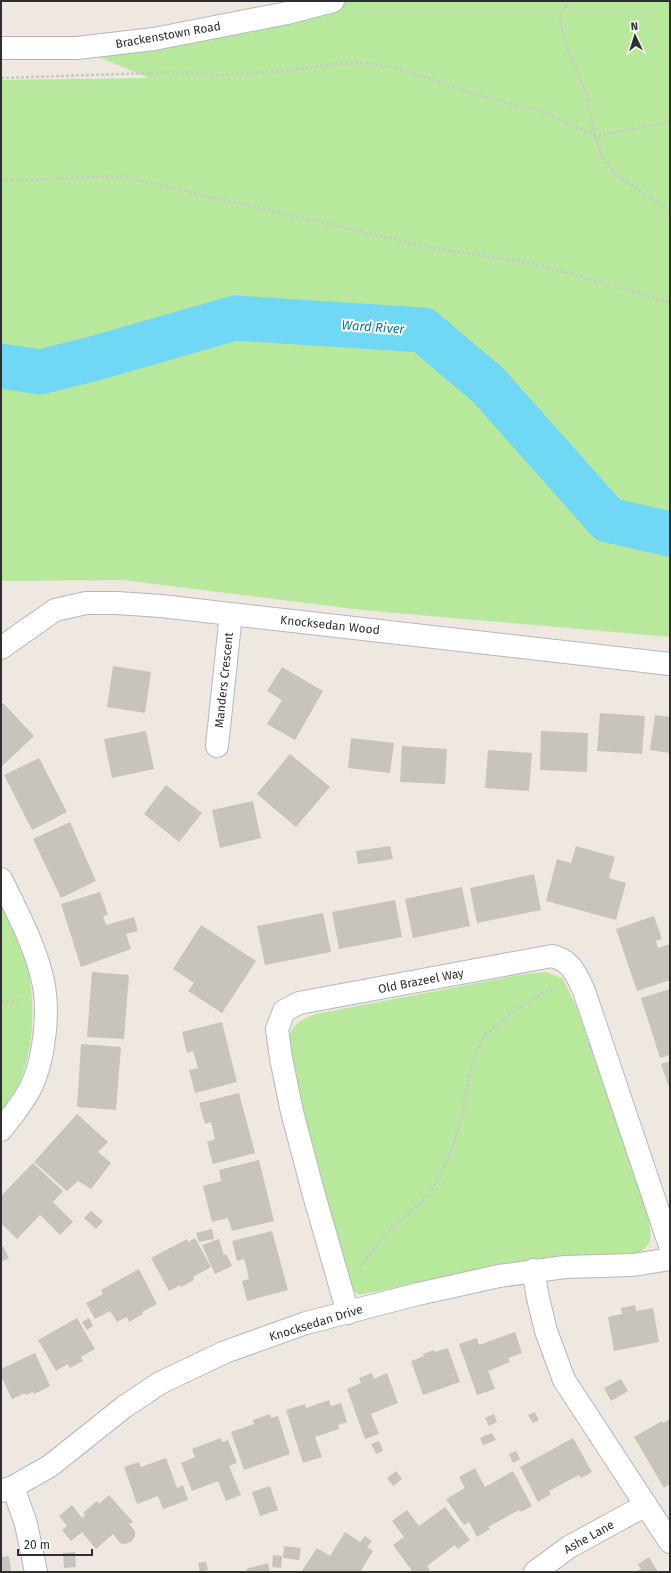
<svg xmlns="http://www.w3.org/2000/svg" width="671" height="1573" viewBox="0 0 671 1573" font-family="'Fira Sans',sans-serif">
<style>
.green{fill:#b8e89b}
.lines{fill:none;stroke-linecap:round;stroke-linejoin:round}
.river{stroke:#70d7f5;stroke-width:45}
.building{fill:#c8c3bb}
.minor-casing{stroke:#b4b7c2;stroke-width:24}
.tertiary-casing{stroke:#b4b7c2;stroke-width:24}
.path{stroke:#c9c9c9;stroke-width:2.5;stroke-dasharray:3 2;stroke-linecap:butt}
.minor{stroke:#fff;stroke-width:22}
.tertiary{stroke:#fff;stroke-width:22}
.labels{text-anchor:middle;dominant-baseline:central;stroke-width:4;stroke-linejoin:round;paint-order:stroke}
.street-label{font-size:12px;fill:#2e2e2e;stroke:#fff}
.water-label{font-size:13px;font-style:italic;fill:#0777a9;stroke:#fff}
</style>
<rect width="100%" height="100%" fill="#efe8e0"/>
<path class="green" d="M327,1H670V637L362,610L122,580L1,581V80L149,78L77,48Z
M1,901C9,917 20,934 24,951C38,1002 37,1070 1,1112Z
M545,972L562,978L577,1008L649,1218C651,1240 654,1243 635,1256L419,1283L359,1295L350,1288L287,1055C290,1027 290,1025 316,1014L519,975Z"/>
<g class="lines">
<path class="river" d="M1,366L40,372L96,358L235,318L423,330L488,385L608,520L670,534"/>
</g>
<path class="building" d="M113,666L151,672L145,713L107,707Z
M282,667L323,691L295,740L267,724L282,700L267,691Z
M3,703L34,736L1,767V704Z
M600,713L645,716L642,754L597,751Z
M655,715L670,717V753L650,750Z
M146,731L154,769L112,778L104,739Z
M541,731L588,733L587,772L540,770Z
M351,738L394,743L390,773L348,768Z
M402,746L447,749L445,784L400,782Z
M488,750L532,753L529,791L485,788Z
M290,754L330,787L296,827L257,794Z
M39,758L67,812L32,830L4,775Z
M166,785L202,813L179,842L144,814Z
M253,801L261,838L220,848L212,810Z
M70,822L96,881L61,898L33,839Z
M390,846L393,859L358,864L356,851Z
M576,846L615,857L609,878L626,883L616,920L546,901L557,859L571,863Z
M534,874L541,910L477,923L470,888Z
M462,887L470,926L413,938L405,899Z
M100,892L108,915L103,916L106,925L134,917L138,931L126,934L131,949L81,967L61,904Z
M395,900L402,937L339,949L332,912Z
M323,913L331,952L265,965L257,926Z
M654,916L662,939L656,941L658,948L670,944V980L637,991L616,929Z
M201,925L256,961L222,1013L188,991L194,983L173,969Z
M92,972L129,975L124,1039L87,1037Z
M670,989V1055L660,1058L641,998Z
M222,1022L237,1082L195,1093L189,1070L198,1068L193,1051L187,1053L182,1032Z
M81,1044L121,1047L116,1110L77,1107Z
M670,1061V1090L661,1064Z
M239,1093L255,1153L213,1164L207,1142L215,1139L211,1122L205,1124L199,1103Z
M77,1114L108,1142L98,1152L111,1163L91,1189L78,1181L67,1191L34,1162Z
M259,1160L274,1221L232,1231L228,1218L212,1222L203,1186L221,1181L219,1170Z
M33,1163L63,1191L53,1202L73,1222L60,1235L40,1215L17,1239L1,1223V1196Z
M91,1211L103,1221L96,1229L84,1218Z
M212,1229L214,1239L199,1242L196,1233Z
M272,1231L288,1290L247,1301L242,1281L249,1279L247,1269L244,1259L237,1261L232,1241Z
M195,1238L211,1267L193,1277L194,1280L181,1287L180,1285L169,1291L151,1258L187,1239L188,1242Z
M219,1239L224,1255L226,1254L232,1266L215,1274L202,1245Z
M3,1246L9,1258L1,1262V1248Z
M139,1269L157,1304L142,1312L143,1314L129,1322L127,1317L117,1322L110,1311L95,1319L86,1303L103,1294L101,1290Z
M635,1305L636,1311L653,1308L659,1342L614,1351L608,1317L622,1314L621,1308Z
M77,1318L95,1349L81,1357L83,1361L70,1368L68,1364L56,1371L38,1340Z
M89,1318L93,1326L87,1330L82,1322Z
M515,1332L522,1353L508,1358L510,1362L488,1371L495,1389L477,1395L459,1344L477,1338L479,1345Z
M448,1348L460,1382L423,1395L411,1361L424,1356L423,1354L434,1350L435,1352Z
M35,1353L50,1386L34,1394L33,1392L25,1395V1393L12,1399L1,1376V1369Z
M372,1373L374,1379L387,1373L398,1403L371,1414L379,1434L365,1439L347,1389L361,1383L359,1378Z
M621,1379L628,1391L611,1401L604,1388Z
M329,1400L331,1406L341,1403L347,1422L338,1425L339,1429L315,1437L322,1457L303,1463L286,1410L305,1404L306,1408Z
M535,1412L539,1420L533,1423L528,1415Z
M270,1414L271,1418L278,1416L290,1454L244,1470L231,1432L254,1424L253,1420Z
M494,1414L497,1422L489,1426L485,1418Z
M670,1419V1484L664,1488L634,1437L662,1421L663,1423Z
M492,1433L496,1440L483,1445L480,1438Z
M221,1438L222,1442L228,1440L237,1463L229,1466L241,1495L226,1501L218,1481L192,1491L181,1463L195,1457L192,1449Z
M573,1438L592,1472L581,1478L579,1475L549,1491L551,1494L538,1502L520,1467Z
M379,1441L383,1451L376,1454L371,1444Z
M516,1451L520,1459L513,1463L509,1454Z
M166,1458L177,1488L183,1485L188,1500L163,1509L158,1496L137,1504L124,1467L139,1462L141,1467Z
M475,1468L485,1487L513,1471L532,1506L521,1512L519,1510L488,1527L490,1529L477,1537L469,1522L464,1525L446,1499L465,1488L459,1477Z
M396,1471L402,1479L393,1486L387,1478Z
M270,1486L278,1510L260,1516L252,1492Z
M109,1495L133,1522L129,1524L135,1531V1536L132,1541L126,1544L120,1543L113,1534L96,1549L82,1532L71,1541L62,1530L67,1526L59,1516L72,1505L82,1518L85,1515L83,1513L97,1501L99,1504Z
M445,1507L470,1540L458,1549L455,1545L427,1566L430,1570L427,1572H413L393,1545L404,1537L392,1521L407,1510L419,1526Z
M345,1532L360,1542L365,1536L372,1541L367,1547L373,1551L360,1572H301L317,1548L330,1556Z
M284,1546L301,1548L299,1560L283,1558Z
M75,1552L76,1567L64,1568L63,1553Z
M273,1555L282,1556L281,1568L272,1567Z
M9,1556L11,1572H1V1557Z
M649,1557L658,1572H635L641,1569L638,1564Z
M206,1562L208,1570L200,1572L198,1563Z
M268,1563L270,1572H247L246,1569Z"/>
<g class="lines">
<defs>
<path id="minor" d="M1,648L55,610L86,603H117L161,606L670,664
M217,746L231,614
M1,879C16,910 34,943 42,977C50,1007 45,1056 32,1085C24,1102 12,1116 1,1130
M533,1270L538,1298L546,1331L564,1380L670,1542
M348,1313L314,1195L292,1112L281,1058L277,1029L284,1011L299,1003L552,956C572,961 576,974 584,991L670,1246
M13,1487L26,1524L36,1572
M1,1491L13,1487L50,1466L124,1407L160,1383L225,1352L306,1323L418,1294L499,1276L565,1267L633,1265L670,1259
M535,1572L569,1547L646,1505"/>
<path id="tertiary" d="M1,48H77L154,39L287,13L333,1"/>
</defs>
<use href="#minor" class="minor-casing"/>
<use href="#tertiary" class="tertiary-casing"/>
<path class="path" d="M569,1L560,16L563,37L586,93L595,136L603,159L617,175L670,211
M1,78L184,72L222,75L283,71L335,64L362,63L391,67L442,82L485,97L540,111L595,136L670,122
M1,181L120,176L433,248L531,263L612,285L670,303
M1,1003L22,999
M360,1266L391,1229L422,1202L440,1177L453,1145L463,1111L471,1066L483,1037L516,1009L556,986"/>
<use href="#minor" class="minor"/>
<use href="#tertiary" class="tertiary"/>
</g>
<g class="labels">
<g class="street-label">
<text transform="translate(168 35) rotate(-10)">Brackenstown Road</text>
<text transform="translate(330 625) rotate(6)">Knocksedan Wood</text>
<text transform="translate(224 680) rotate(-84)">Manders Crescent</text>
<text transform="translate(421 981) rotate(-11)">Old Brazeel Way</text>
<text transform="translate(316 1323) rotate(-17)">Knocksedan Drive</text>
<text transform="translate(589 1537) rotate(-29)">Ashe Lane</text>
</g>
<g class="water-label">
<text transform="translate(373 327) rotate(4)">Ward River</text>
</g>
</g>
<rect width="671" height="1573" fill="none" stroke="#2e2e2e" stroke-width="4"/>
<g transform="translate(635 36) rotate(356)" stroke="#ffffff" stroke-width="3" paint-order="stroke">
<path d="M0-3L7 15L0 10L-7 15Z" fill="#2e2e2e"/>
<text y="-6" font-size="11" font-weight="bold" text-anchor="middle" fill="#2e2e2e">N</text>
</g>
<path d="M18 1549v6h74v-6" fill="none" stroke="#2e2e2e" stroke-width="2"/>
<text x="24" y="1549" font-size="12" fill="#2e2e2e" stroke="#ffffff" stroke-width="3" paint-order="stroke">20 m</text>
</svg>
